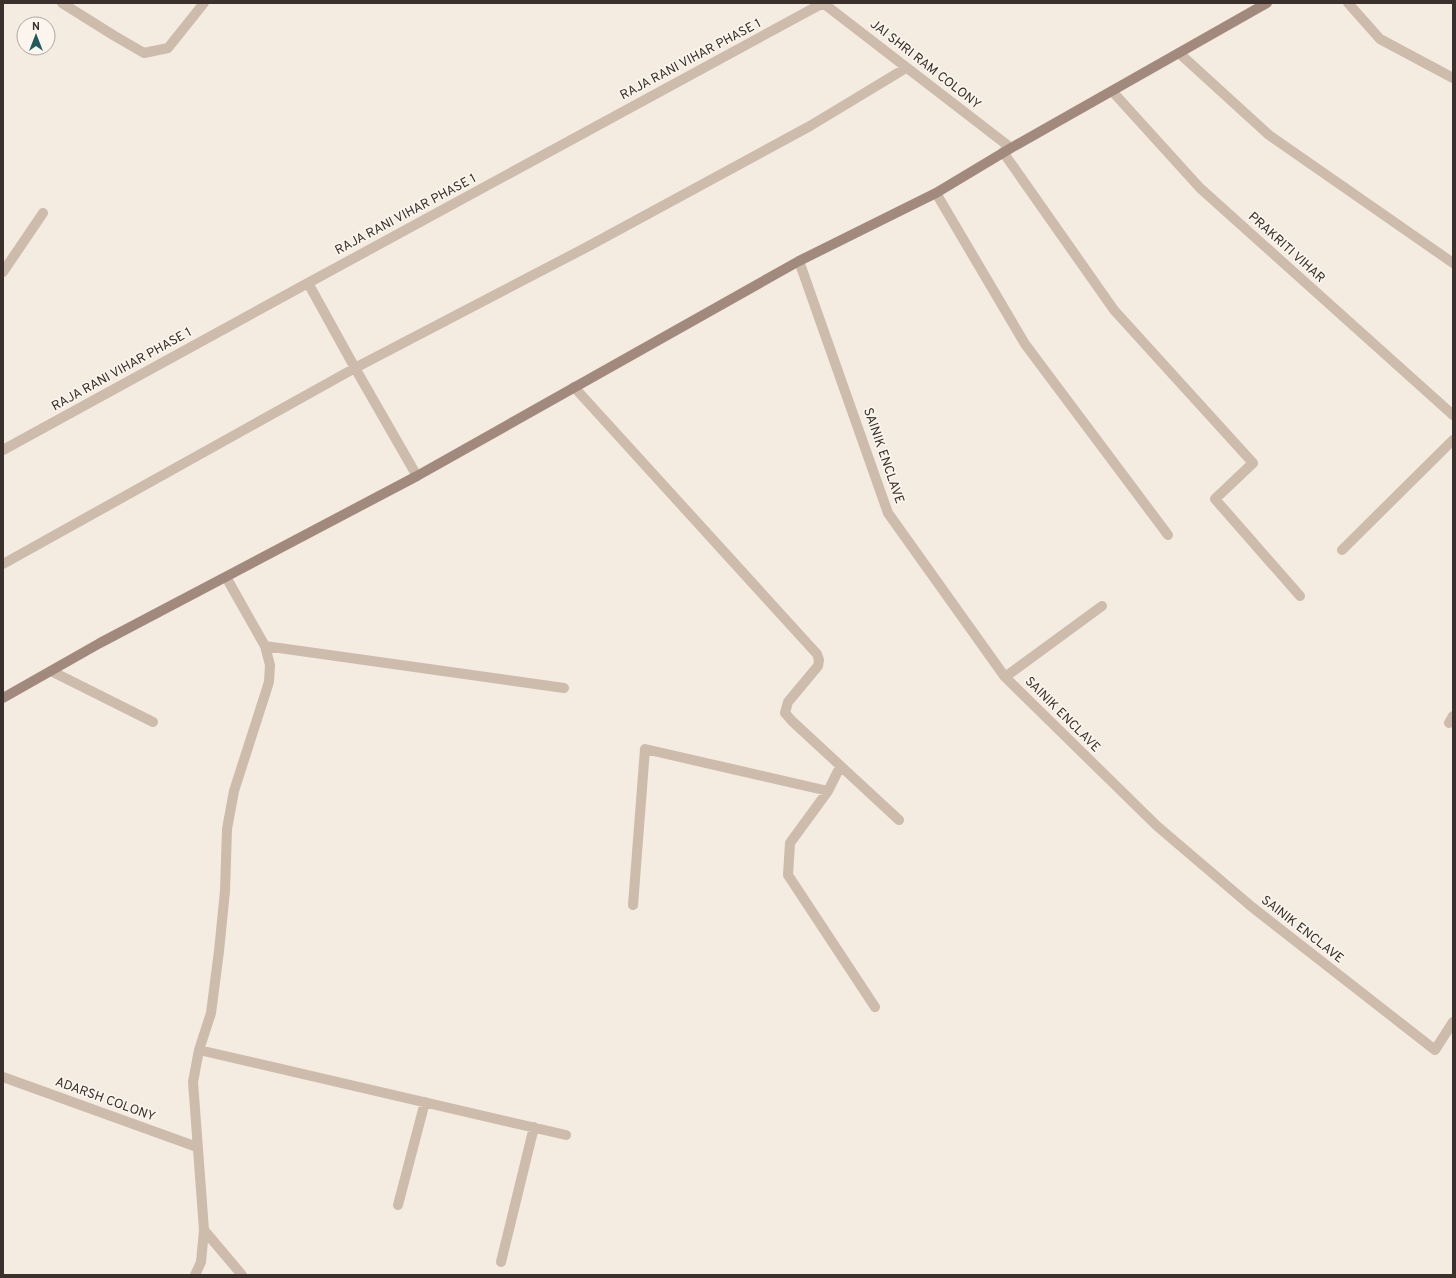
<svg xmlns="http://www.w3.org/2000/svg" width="1456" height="1278" viewBox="0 0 1456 1278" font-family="Overpass,sans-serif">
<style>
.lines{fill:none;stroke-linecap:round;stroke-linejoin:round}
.street{stroke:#cdbbac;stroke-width:10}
.secondary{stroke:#a18a7d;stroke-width:10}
.labels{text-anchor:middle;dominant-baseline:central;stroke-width:3.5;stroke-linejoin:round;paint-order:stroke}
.street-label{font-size:13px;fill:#3b302b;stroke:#fbf5ee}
</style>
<rect width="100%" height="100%" fill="#f4ebe1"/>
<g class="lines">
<path class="street" d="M62,3L113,35L144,53L168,48L204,3
M823,3L1011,148
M1348,3L1380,39L1453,78
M1179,53L1269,135L1453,263
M1112,91L1200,188L1453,415
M1003,152L1114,310L1253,463L1215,499L1300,596
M936,193L1025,344L1168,535
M799,261L888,513L1005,677L1157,826L1252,907L1435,1050L1453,1022
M3,272L43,213
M308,283L355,368L417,476
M574,387L817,654L819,660L818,666L788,702L785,713L792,721L899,820
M3,450L308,283L823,3
M1342,550L1453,440
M3,564L355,368L587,247L810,126L906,68
M265,646L564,688
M51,671L153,722
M1005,677L1102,606
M1449,723L1453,716
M840,767L828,791L790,843L788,875L875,1007
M633,905L645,749L828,791
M199,1050L566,1135
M3,1077L197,1147
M398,1205L425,1102
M204,1230L242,1275
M501,1262L534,1127
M195,1275L201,1262L204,1230L193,1082L199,1050L211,1013L219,951L225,891L227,829L234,791L269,682L270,665L265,646L226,577"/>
<path class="secondary" d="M3,698L100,643L417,476L799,261L936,193L1011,148L1267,3"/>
</g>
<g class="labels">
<g class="street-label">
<text transform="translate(691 60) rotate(-28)">RAJA RANI VIHAR PHASE 1</text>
<text transform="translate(925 65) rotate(38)">JAI SHRI RAM COLONY</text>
<text transform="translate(406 215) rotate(-28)">RAJA RANI VIHAR PHASE 1</text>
<text transform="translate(1286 248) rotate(42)">PRAKRITI VIHAR</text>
<text transform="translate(122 370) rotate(-29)">RAJA RANI VIHAR PHASE 1</text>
<text transform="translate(883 456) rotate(71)">SAINIK ENCLAVE</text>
<text transform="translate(1062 715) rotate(45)">SAINIK ENCLAVE</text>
<text transform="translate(1302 930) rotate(38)">SAINIK ENCLAVE</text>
<text transform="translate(105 1100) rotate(20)">ADARSH COLONY</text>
</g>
</g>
<rect width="1456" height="1278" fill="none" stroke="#3b302b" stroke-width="8"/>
<g transform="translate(36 36)"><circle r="19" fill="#fbf5ee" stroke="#aea6a0"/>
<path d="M0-3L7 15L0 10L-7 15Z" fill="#1f5a5e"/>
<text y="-6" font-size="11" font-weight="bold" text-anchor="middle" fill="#3b302b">N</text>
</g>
</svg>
